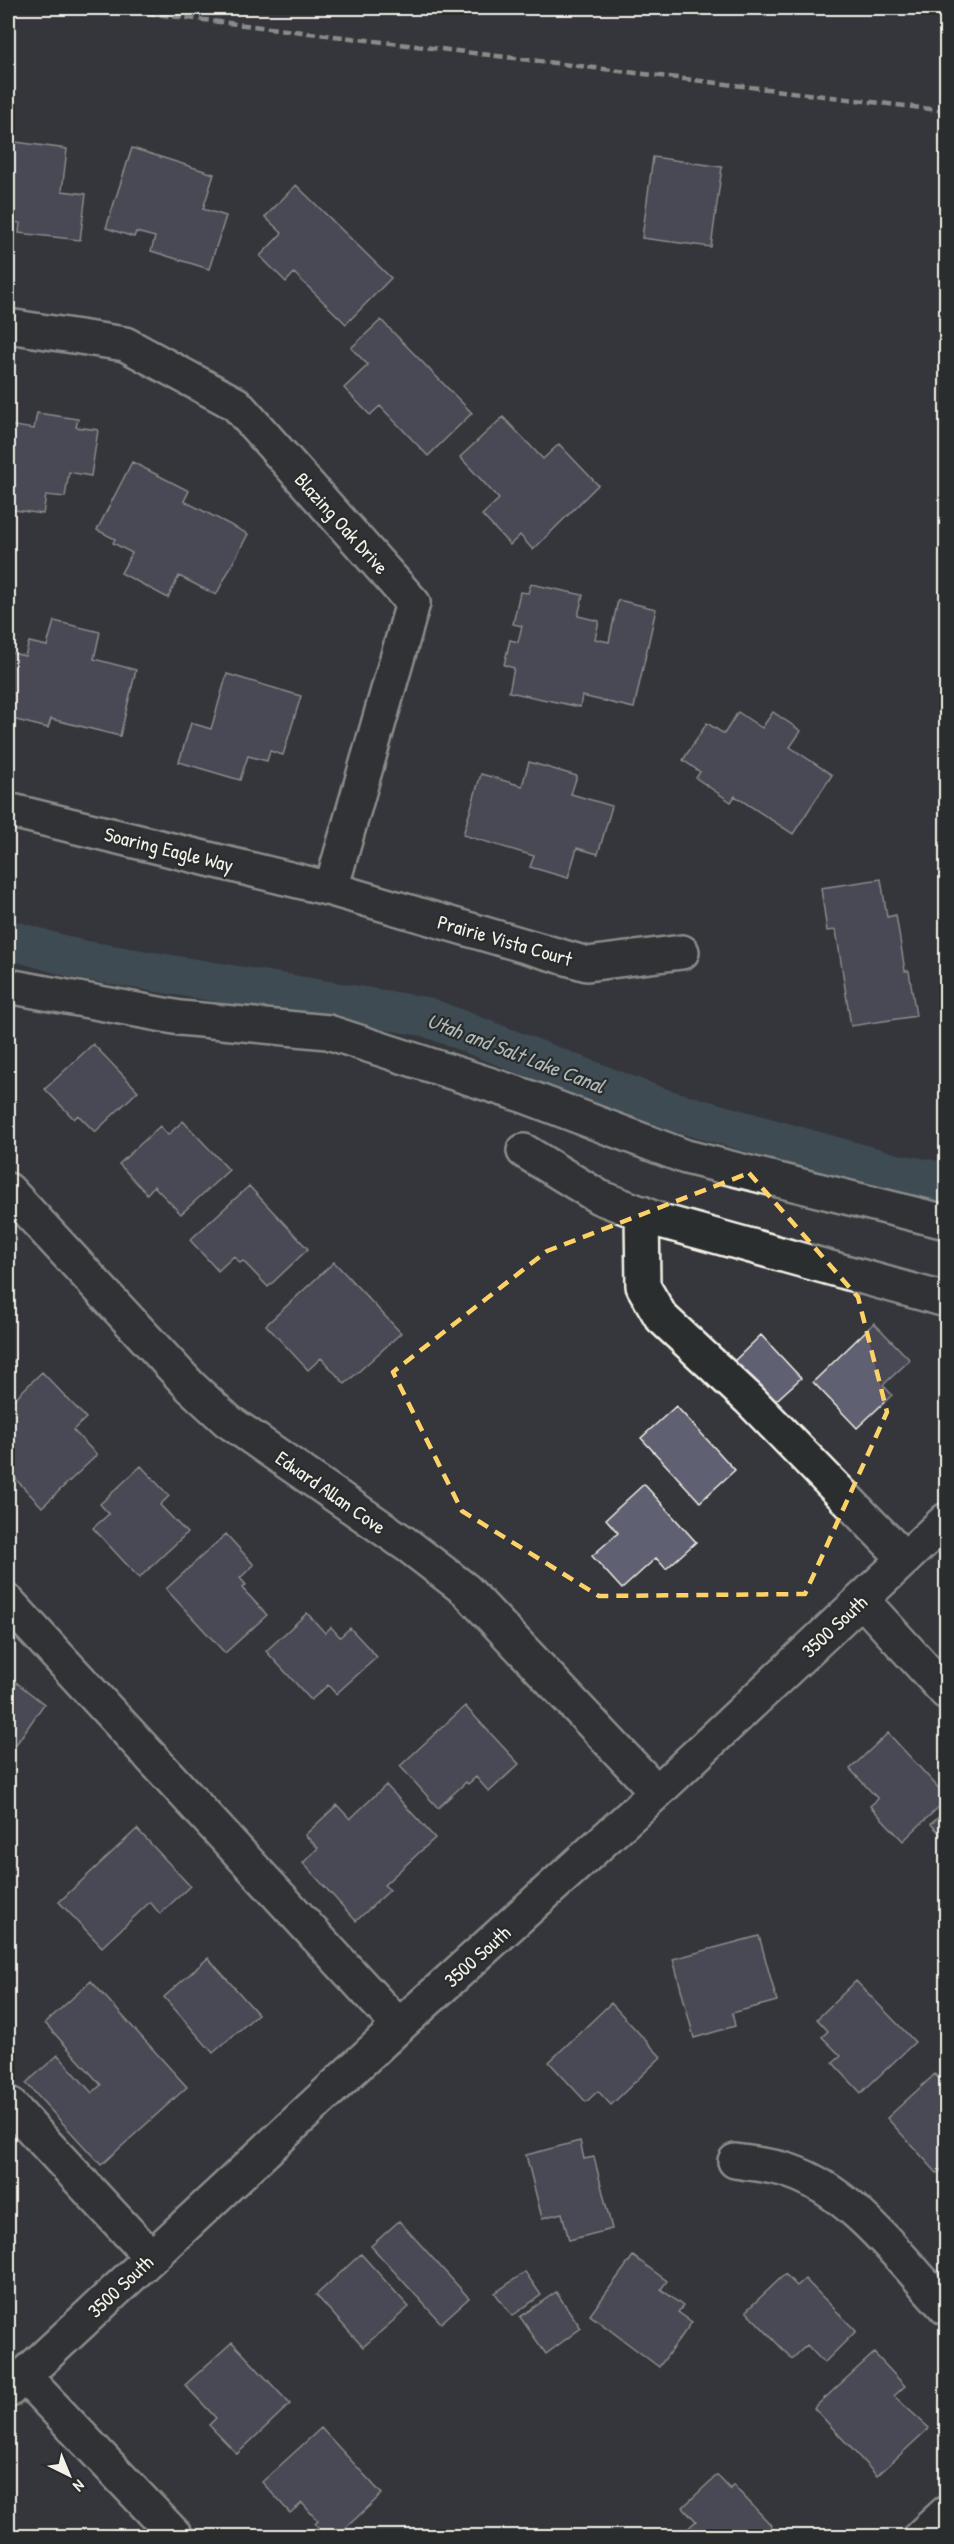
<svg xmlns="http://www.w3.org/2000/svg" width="954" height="2544" viewBox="0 0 954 2544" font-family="'Patrick Hand',sans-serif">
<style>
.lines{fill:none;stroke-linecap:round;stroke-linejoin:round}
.canal{stroke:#4a656e;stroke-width:39}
.building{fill:#606173;stroke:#f4f1e8;stroke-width:1.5}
.minor-casing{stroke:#f4f1e8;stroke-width:38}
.minor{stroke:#2a2d2e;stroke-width:33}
.rail{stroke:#f4f1e8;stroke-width:4.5;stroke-dasharray:9 4.5;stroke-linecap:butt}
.marked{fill:none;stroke:#ffd166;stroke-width:4.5;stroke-dasharray:12 8;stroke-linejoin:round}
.labels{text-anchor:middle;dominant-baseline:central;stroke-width:4.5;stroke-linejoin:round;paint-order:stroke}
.street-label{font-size:20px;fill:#f4f1e8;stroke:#2a2d2e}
.water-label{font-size:21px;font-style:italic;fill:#b0b9b7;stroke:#2a2d2e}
</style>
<rect width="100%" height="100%" fill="#35373c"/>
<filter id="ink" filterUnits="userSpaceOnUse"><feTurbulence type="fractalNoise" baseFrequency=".0167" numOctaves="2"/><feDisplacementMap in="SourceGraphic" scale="12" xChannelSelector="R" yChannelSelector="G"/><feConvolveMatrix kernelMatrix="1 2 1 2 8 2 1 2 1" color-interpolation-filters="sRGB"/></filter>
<g filter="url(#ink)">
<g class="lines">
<path class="canal" d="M8,939L77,959L427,1017L659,1107L894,1173L946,1182"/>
</g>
<path class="building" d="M8,141L67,149L62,191L86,194L80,240L19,233L20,223L8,221Z
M132,148L214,174L203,209L226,216L209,269L151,251L155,237L136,232L134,237L106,228Z
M653,157L722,167L711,247L642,238Z
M296,185L391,278L346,324L294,273L286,282L260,256L282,233L265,217Z
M381,320L472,413L428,456L380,406L370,415L344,388L368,365L351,348Z
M37,413L78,419L76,427L98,430L91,476L69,472L65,497L46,495L43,514L8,509V425L34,429Z
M503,417L543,459L559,444L598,485L533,550L520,535L510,545L482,515L499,499L460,457Z
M132,462L189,491L184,501L248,534L216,595L179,576L168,598L121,573L132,553L113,543L115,539L97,530Z
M531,584L583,595L578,616L599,621L595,639L609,642L618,600L656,609L634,708L582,696L580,707L509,692L514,668L504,665L510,640L518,642L522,626L513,624L520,592L528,593Z
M54,621L100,632L94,659L136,670L120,736L51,719L48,728L8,718V652L25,656L29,642L47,646Z
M227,674L301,696L283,755L270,751L267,761L248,756L240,780L179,762L191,723L211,729Z
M738,712L762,728L773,712L801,731L790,747L832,775L793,834L735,796L731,802L696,778L700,772L683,760L707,723L724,734Z
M529,762L577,776L571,794L612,806L598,854L577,848L568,878L530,867L534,856L463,835L481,774L522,786Z
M881,879L887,917L896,915L905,971H909L916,1016L851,1026L836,930L827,931L821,888Z
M93,1044L138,1091L95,1132L78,1115L74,1119L45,1089Z
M183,1121L229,1170L181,1214L154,1186L147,1194L119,1164L160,1126L168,1135Z
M249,1186L308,1249L268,1287L243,1261L240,1263L234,1256L218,1271L190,1240Z
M334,1262L401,1333L345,1384L321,1358L308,1370L266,1325Z
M874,1323L910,1360L883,1385L892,1395L857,1428L813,1382Z
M761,1335L801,1378L770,1406L731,1364Z
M8,1355L14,1362L8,1368Z
M42,1372L86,1418L73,1430L97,1455L42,1507L8,1471V1405Z
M676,1406L735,1470L700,1502L641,1438Z
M141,1466L169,1496L160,1505L187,1533L139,1578L93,1528L109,1514L100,1504Z
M644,1484L696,1542L666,1569L656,1558L622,1589L592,1556L618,1533L606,1519Z
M226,1534L254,1565L240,1578L246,1585L242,1588L267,1615L225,1653L166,1589Z
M307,1613L325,1633L331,1627L340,1637L350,1628L377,1657L336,1694L328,1685L311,1700L266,1651Z
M8,1676L44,1704L8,1756Z
M465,1706L519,1764L489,1792L476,1777L468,1784L466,1782L438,1808L400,1766Z
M888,1733L946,1796V1800L903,1841L870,1806L878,1799L850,1769Z
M386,1785L435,1838L384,1885L390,1890L356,1921L303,1863L318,1848L305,1835L337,1805L350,1819Z
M946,1810V1840L931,1824Z
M137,1829L190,1886L160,1914L150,1902L102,1947L59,1902Z
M759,1936L777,2001L732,2013L735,2026L694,2038L673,1959Z
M208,1958L258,2014L213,2053L164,1997Z
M91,1981L187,2087L101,2165L26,2083L58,2055L92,2093L101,2085L45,2023Z
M856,1981L915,2042L861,2093L833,2063L841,2056L822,2037L828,2031L817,2019Z
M611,2003L661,2057L611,2105L598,2091L586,2102L549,2062Z
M935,2074L946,2087V2166L937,2173L887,2118Z
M580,2141L584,2159L594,2157L612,2229L569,2240L562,2213L542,2218L526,2155Z
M399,2221L469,2298L441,2323L371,2246Z
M361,2254L409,2307L363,2347L316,2295Z
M633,2256L667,2281L661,2289L683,2306L678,2312L692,2322L659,2367L590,2315Z
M525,2272L541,2295L512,2316L495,2293Z
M785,2274L797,2286L805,2279L856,2331L824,2363L807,2345L792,2359L746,2311Z
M556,2292L581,2328L546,2354L520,2317Z
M232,2342L290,2404L237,2454L209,2425L216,2418L185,2385Z
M874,2353L905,2386L894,2396L929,2428L877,2476L814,2408Z
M321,2428L382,2494L337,2536H327L315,2524L318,2521L302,2503L290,2513L262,2482Z
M717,2475L730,2489L733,2485L772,2526L760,2536H680L696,2521L683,2507Z"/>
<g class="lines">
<defs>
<path id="minor" d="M8,326L125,344L236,404L413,603L331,889
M8,810L331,889L587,964L682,952
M8,986L180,1018L328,1032L525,1096L686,1157L946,1222
M524,1151L599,1197L661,1221L946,1300
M8,1190L191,1387L228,1421L410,1547L466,1590L657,1792
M642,1213L643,1286L661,1317L749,1399L905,1559
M862,1600L946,1692
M8,1602L399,2026
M8,2103L151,2257
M735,2161C753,2164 773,2165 789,2171C853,2192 902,2261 946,2308
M24,2376L176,2536
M8,2391L399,2026L657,1792L946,1520
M921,2536L946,2513"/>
</defs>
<use href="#minor" class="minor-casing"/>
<use href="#minor" class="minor"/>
<path class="rail" d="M106,8L946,111"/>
</g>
</g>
<path d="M0 0H954V2544H0ZM749,1173L858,1297L887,1412L805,1594L599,1596L462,1511L393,1372L547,1251Z" fill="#35373c" fill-opacity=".55" fill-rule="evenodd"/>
<path class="marked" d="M749,1173L858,1297L887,1412L805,1594L599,1596L462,1511L393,1372L547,1251Z"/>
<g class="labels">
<g class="street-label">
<text transform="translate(342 523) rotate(48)">Blazing Oak Drive</text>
<text transform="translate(169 849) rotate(14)">Soaring Eagle Way</text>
<text transform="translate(505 940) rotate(16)">Prairie Vista Court</text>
<text transform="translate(331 1492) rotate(35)">Edward Allan Cove</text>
<text transform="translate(834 1626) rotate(-43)">3500 South</text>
<text transform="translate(477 1956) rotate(-42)">3500 South</text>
<text transform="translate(120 2286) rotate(-43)">3500 South</text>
</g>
<g class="water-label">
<text transform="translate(516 1053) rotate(21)">Utah and Salt Lake Canal</text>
</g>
</g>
<rect width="954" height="2544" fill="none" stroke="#2a2d2e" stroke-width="30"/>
<rect x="15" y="15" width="924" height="2514" fill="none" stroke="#f4f1e8" stroke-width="2" filter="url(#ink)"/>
<g transform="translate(69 2475) rotate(137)" stroke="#2a2d2e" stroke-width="4.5" paint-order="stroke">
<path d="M0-4.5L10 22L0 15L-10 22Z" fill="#f4f1e8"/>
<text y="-9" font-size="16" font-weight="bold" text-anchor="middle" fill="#f4f1e8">N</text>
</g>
</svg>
